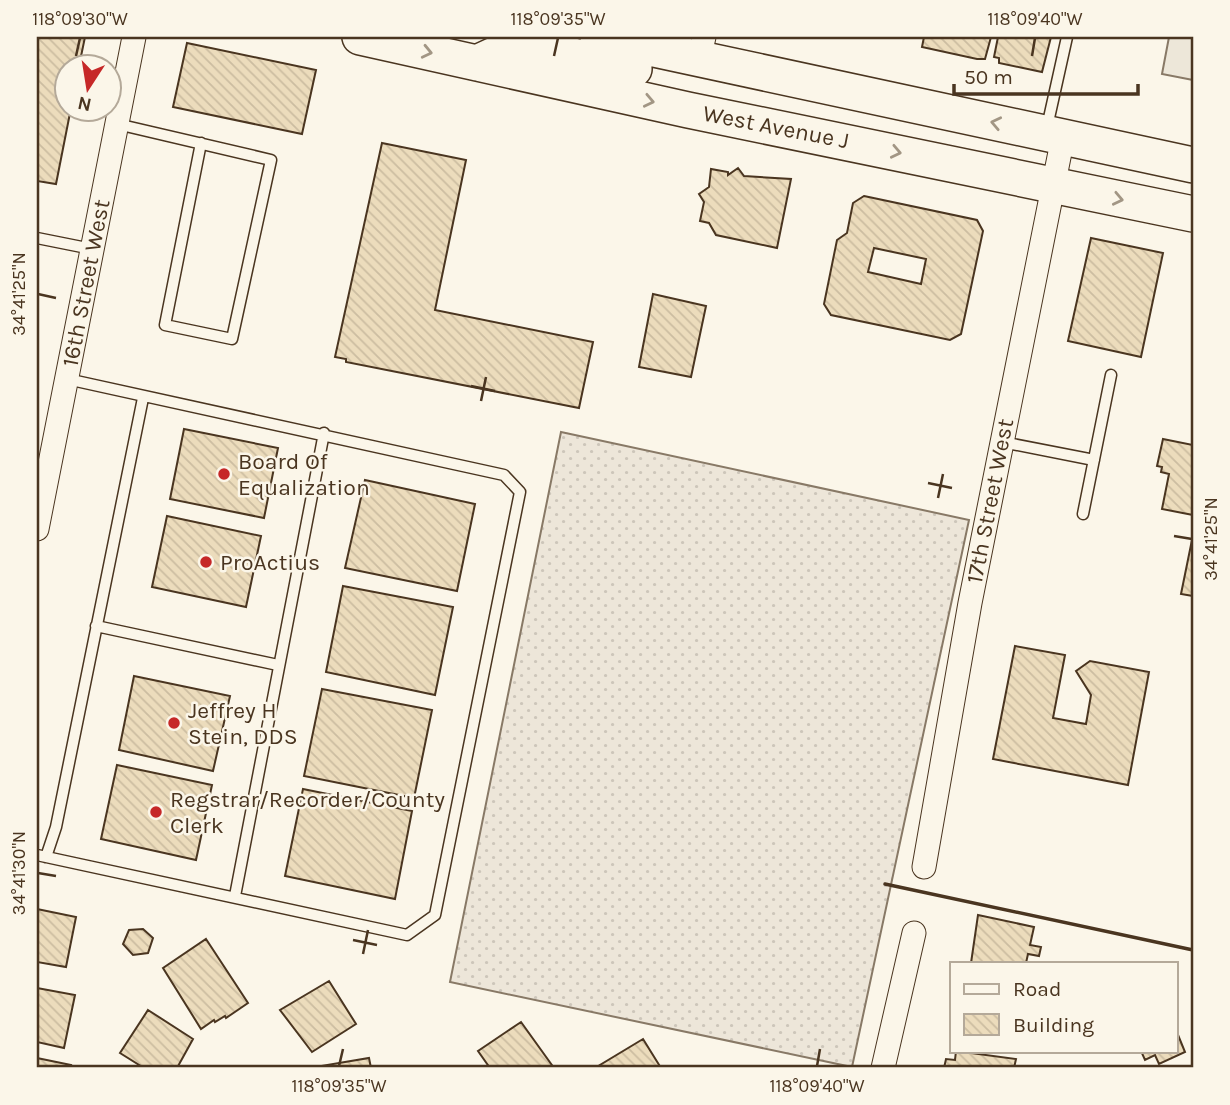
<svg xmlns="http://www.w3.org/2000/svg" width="1230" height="1105" viewBox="0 0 1230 1105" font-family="Karla,sans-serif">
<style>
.grass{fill:url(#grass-dots);stroke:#887966;stroke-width:2}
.parking{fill:#ede7d9;stroke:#887966;stroke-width:2}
.building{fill:url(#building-back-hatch);stroke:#4a3520;stroke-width:2;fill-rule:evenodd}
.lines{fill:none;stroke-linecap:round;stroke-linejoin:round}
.service-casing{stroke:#4a3520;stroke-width:13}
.minor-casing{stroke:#4a3520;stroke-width:25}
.primary-casing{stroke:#4a3520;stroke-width:38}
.service{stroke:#fbf6e9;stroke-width:10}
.minor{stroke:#fbf6e9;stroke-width:23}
.primary{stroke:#fbf6e9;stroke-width:35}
.wall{stroke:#4a3520;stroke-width:3.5}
.oneway{stroke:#a29684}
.ticks{fill:none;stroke:#4a3520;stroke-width:2.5}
.poi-dot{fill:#c62828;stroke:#fbf6e9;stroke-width:2.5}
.labels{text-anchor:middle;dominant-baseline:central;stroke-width:5;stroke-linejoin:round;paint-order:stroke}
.street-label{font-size:23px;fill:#4a3520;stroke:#fbf6e9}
.poi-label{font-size:23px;fill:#4a3520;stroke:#fbf6e9;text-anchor:start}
.neatline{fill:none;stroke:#4a3520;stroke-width:2.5}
.ticks-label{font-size:18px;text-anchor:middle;fill:#4a3520}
</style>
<defs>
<pattern id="grass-dots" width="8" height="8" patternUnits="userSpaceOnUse" patternTransform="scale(1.75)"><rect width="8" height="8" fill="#ede6d9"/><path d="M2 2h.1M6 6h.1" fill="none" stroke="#cdc6ba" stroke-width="1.8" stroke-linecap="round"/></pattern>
<pattern id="building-back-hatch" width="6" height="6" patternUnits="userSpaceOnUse" patternTransform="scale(1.75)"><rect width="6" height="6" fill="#ecdcbc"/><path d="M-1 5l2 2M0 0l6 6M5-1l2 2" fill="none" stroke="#ccbda1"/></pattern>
</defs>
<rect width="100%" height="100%" fill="#fbf6e9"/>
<path class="grass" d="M561,432L969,520L852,1067L450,982Z"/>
<path class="parking" d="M1169,37H1193V80L1162,74Z"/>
<path class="building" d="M37,37H85L79,66H66V108H71L56,184L37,181Z
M924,37H991L985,59H977L922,47Z
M998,37H1051L1042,72L999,63V58L994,57Z
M187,43L316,70L302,134L173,107Z
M382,143L466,160L435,310L593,342L579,408L346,362V359L335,357Z
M738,168L744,176L791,179L777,248L716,235L709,223L700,221L704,202L699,194L709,187L711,169L728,172V175Z
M864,196L977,220L983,231L961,334L950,340L831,315L824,304L837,240L847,233L853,203ZM874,248L926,259L921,284L868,272Z
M1091,238L1163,253L1141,357L1068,341Z
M653,294L706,306L691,377L639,367Z
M184,429L278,448L264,518L170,499Z
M1163,439L1193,445V515L1162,509L1169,474L1161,472L1162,467L1157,466Z
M365,480L475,504L457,591L345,568Z
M167,516L261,536L246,607L152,587Z
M1193,535V596L1181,594Z
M343,586L453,607L435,695L326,672Z
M1015,646L1065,655L1053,718L1086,724L1091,695L1076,671L1090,661L1149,672L1128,785L993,759Z
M134,676L230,696L213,771L119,750Z
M322,689L432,710L414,798L304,776Z
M117,765L212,785L196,860L101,839Z
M303,789L412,811L395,899L285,876Z
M37,909L76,917L66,967L37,962Z
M978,915L1034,927L1030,945L1041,947L1039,956L1028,954L1026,963H971Z
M143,929L153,938L148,953L133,955L123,944L129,930Z
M206,939L248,1003L226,1018L225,1016L215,1022L214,1020L201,1029L163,968Z
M329,981L356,1024L312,1052L280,1010Z
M37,988L75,995L64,1048L37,1042Z
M148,1010L193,1039L177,1068H144L120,1053Z
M521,1022L554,1068H490L478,1051Z
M1176,1030L1185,1052L1159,1064L1155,1055L1145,1060L1141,1051H1176Z
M643,1039L661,1068H595Z
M956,1051L1016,1059L1014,1068H944L946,1059L955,1060Z
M37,1058L71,1065L70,1068H37Z
M369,1058L371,1068H315V1067Z"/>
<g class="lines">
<defs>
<path id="service" d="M117,124L271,160L232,339L165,325L201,143
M1047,127L1067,37
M37,238L92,249
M1002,442L1094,460
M1083,514L1111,375
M96,626L278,665
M37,855L407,935L435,915L520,492L504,475L67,379
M46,857L56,827L143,398
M235,896L324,433"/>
<path id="minor" d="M699,59L704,37
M37,529L134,37
M924,867L970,603L1063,137
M883,1068L914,933"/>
<path id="primary" d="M360,37L688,110L1193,214
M598,37L1193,165
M477,63L518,44L634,69"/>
</defs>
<use href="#service" class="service-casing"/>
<use href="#minor" class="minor-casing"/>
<use href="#primary" class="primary-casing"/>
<use href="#service" class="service"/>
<use href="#minor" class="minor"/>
<use href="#primary" class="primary"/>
<path class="wall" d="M885,884L1193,950"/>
</g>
<defs><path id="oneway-chevron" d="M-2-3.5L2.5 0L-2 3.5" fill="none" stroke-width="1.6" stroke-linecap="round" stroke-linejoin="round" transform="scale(1.75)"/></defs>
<g class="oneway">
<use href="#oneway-chevron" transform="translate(427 52) rotate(13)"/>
<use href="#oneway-chevron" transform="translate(649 101) rotate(12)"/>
<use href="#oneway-chevron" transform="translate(996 123) rotate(-168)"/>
<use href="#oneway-chevron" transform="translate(896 152) rotate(12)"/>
<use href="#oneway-chevron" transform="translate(1118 199) rotate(12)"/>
</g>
<path class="ticks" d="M76,56L80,38M554,56L558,38M1032,56L1035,38M38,294L56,298M471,386L495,391M481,401L486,377M928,483L952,488M938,498L943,474M1174,536L1192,539M38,873L56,876M353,940L377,945M363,954L368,930M339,1066L343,1049M817,1066L820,1049"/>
<g class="poi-dot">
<circle cx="224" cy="474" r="7"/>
<circle cx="206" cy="562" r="7"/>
<circle cx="174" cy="723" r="7"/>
<circle cx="156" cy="812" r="7"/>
</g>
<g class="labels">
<g class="street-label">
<text transform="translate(776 127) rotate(11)">West Avenue J</text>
<text transform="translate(86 283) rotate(-79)">16th Street West</text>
<text transform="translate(990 501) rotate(-79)">17th Street West</text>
</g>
<g class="poi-label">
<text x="238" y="461">Board Of<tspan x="238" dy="26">Equalization</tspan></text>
<text x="220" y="562">ProActius</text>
<text x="188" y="710">Jeffrey H<tspan x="188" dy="26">Stein, DDS</tspan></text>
<text x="170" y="799">Regstrar/Recorder/County<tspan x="170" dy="26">Clerk</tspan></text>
</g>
</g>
<rect width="1230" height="1105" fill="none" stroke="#fbf6e9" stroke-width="77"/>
<rect x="950" y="962" width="228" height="91" fill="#fbf6e9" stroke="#b4a999" stroke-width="2"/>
<rect x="964" y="984" width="35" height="10" fill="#fbf6e9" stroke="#b4a999" stroke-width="2"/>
<text x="1013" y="996" font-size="21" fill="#4a3520">Road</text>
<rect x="964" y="1014" width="35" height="21" fill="url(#building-back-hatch)" stroke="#b4a999" stroke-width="2"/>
<text x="1013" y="1032" font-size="21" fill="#4a3520">Building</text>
<g transform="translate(88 88) rotate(192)"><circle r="33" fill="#fbf6e9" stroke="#b4a999" stroke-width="2"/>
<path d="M0-5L12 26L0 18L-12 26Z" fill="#c62828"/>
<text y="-10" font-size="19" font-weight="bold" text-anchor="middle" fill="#4a3520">N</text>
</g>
<path d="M954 84v10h184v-10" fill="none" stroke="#4a3520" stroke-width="3.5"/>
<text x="964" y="84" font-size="21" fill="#4a3520" stroke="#fbf6e9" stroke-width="5" paint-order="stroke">50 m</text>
<rect x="38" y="38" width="1154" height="1028" class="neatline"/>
<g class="ticks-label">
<text x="80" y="25">118°09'30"W</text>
<text x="558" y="25">118°09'35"W</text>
<text x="1035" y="25">118°09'40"W</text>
<text transform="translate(19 294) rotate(-90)" y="6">34°41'25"N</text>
<text transform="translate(1211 539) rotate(-90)" y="6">34°41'25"N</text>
<text transform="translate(19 873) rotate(-90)" y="6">34°41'30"N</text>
<text x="339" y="1092">118°09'35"W</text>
<text x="817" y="1092">118°09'40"W</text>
</g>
</svg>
